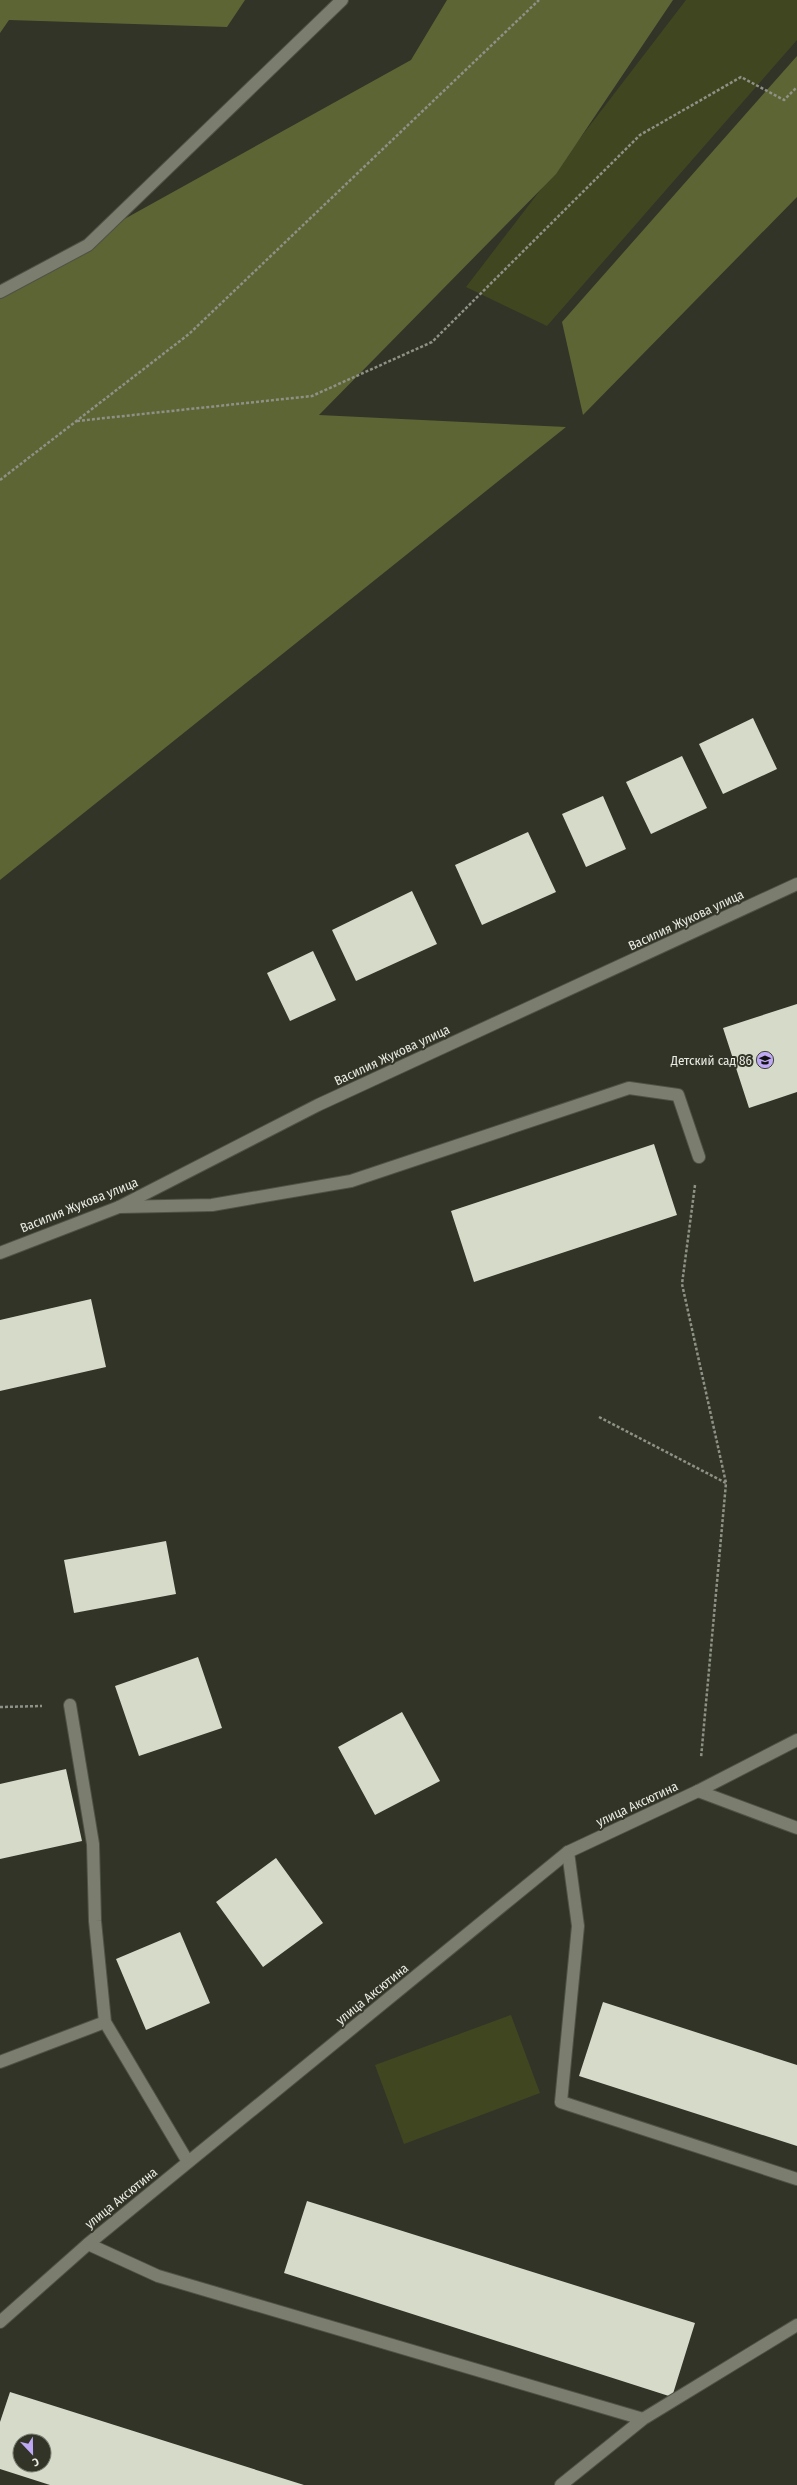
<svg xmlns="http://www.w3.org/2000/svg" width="797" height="2485" viewBox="0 0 797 2485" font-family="'Fira Sans Condensed',sans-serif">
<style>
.green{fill:#404720}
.forest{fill:#5d6535}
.building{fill:#d6dac9;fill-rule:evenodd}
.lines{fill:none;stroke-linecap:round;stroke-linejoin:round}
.lane-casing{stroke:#4f5246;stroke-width:14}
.street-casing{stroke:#4f5246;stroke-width:14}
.path{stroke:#8e9186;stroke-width:2.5;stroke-dasharray:3 2;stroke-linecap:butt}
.lane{stroke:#7b7e6f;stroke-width:12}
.street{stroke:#7b7e6f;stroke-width:12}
.labels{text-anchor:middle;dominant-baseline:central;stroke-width:4;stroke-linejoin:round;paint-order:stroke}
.street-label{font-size:13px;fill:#eaece4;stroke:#313427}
.poi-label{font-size:13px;fill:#eaece4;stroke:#313427;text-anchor:end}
</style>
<rect width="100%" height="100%" fill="#313427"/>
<path class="green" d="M686,0H797V40L547,326L466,287Z
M511,2015L540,2093L404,2144L375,2065Z"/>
<path class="forest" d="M0,0H245L227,27L9,20L0,33Z
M447,0H673L556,174L319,415L566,427L0,880V288L411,60Z
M797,56V197L583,415L562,322Z"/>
<path class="building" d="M753,718L777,769L723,794L699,744Z
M682,756L707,808L651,834L626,782Z
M603,796L626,849L586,867L562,814Z
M528,832L556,892L482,925L455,865Z
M412,891L437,944L356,981L332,930Z
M313,951L336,1000L290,1021L267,973Z
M797,1004V1092L749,1108L723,1028Z
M654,1144L677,1215L474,1282L451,1211Z
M91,1299L106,1367L0,1391V1320Z
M166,1541L176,1594L74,1613L64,1560Z
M198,1657L222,1728L139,1756L115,1686Z
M402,1712L440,1781L375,1815L338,1747Z
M66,1769L82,1841L0,1859V1784Z
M276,1858L323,1923L263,1967L216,1902Z
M180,1932L210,2003L146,2030L116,1959Z
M603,2002L797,2065V2146L579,2076Z
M307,2201L695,2323L672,2397L284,2273Z
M10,2392L304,2485H50L0,2469V2422ZM20,2441H44V2465H20Z"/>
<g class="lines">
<defs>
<path id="lane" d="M0,292L88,245L342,0
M119,1207L212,1205L351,1181L629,1088L678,1095L699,1157
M698,1791L797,1828
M568,1852L578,1926L561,2102L797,2179
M88,2244L158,2276L643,2419
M561,2485L643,2419L797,2325"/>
<path id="street" d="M0,1253L119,1207L318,1105L797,884
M70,1705L93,1844L95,1921L105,2022L188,2162
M0,2062L105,2022
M0,2322L88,2244L568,1852L698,1791L797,1740"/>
</defs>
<use href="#lane" class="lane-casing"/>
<use href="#street" class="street-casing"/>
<path class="path" d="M77,421L312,396L432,342L640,135L741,77L784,100L797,87
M0,480L189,334L539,0
M695,1185L682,1284L726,1483L701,1758
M599,1417L726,1483
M0,1707L42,1706"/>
<use href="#lane" class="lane"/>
<use href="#street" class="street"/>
</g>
<defs>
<symbol id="school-disc" viewBox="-11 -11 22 22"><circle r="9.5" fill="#bfa9f4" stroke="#313427"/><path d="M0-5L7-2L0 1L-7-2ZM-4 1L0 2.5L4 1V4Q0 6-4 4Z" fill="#111"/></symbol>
</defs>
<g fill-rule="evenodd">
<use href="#school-disc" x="755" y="1050" width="20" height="20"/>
</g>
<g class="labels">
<g class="street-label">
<text transform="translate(686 920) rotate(-25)">Василия Жукова улица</text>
<text transform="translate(392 1055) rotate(-25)">Василия Жукова улица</text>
<text transform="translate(79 1205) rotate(-22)">Василия Жукова улица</text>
<text transform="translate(637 1804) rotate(-25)">улица Аксютина</text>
<text transform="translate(372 1994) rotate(-39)">улица Аксютина</text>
<text transform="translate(121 2198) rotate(-39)">улица Аксютина</text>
</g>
<g class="poi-label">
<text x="752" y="1060">Детский сад 86</text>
</g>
</g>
<g transform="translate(32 2453) rotate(158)"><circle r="19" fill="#313427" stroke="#7b7e73"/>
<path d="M0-3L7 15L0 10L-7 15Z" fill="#bfa9f4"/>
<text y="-6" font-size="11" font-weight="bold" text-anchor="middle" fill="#eaece4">С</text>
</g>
</svg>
